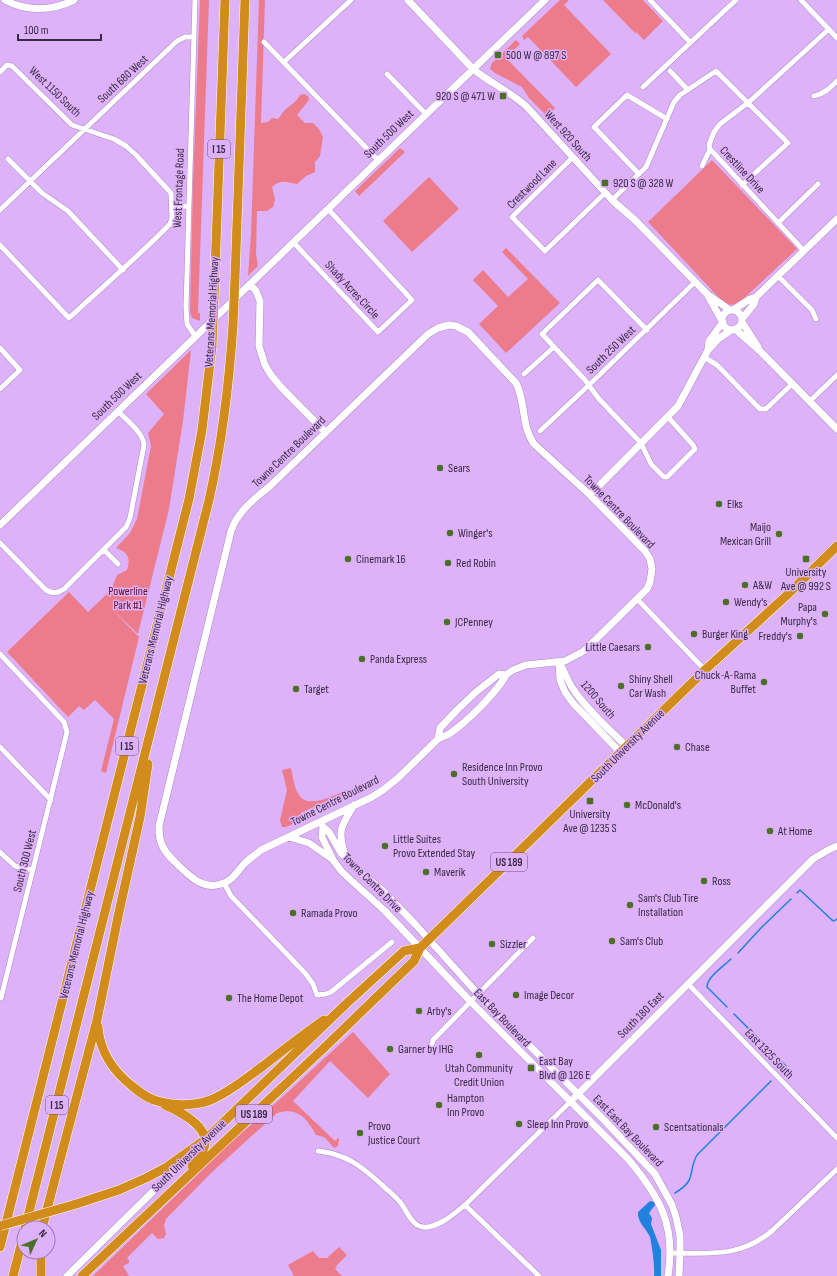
<svg xmlns="http://www.w3.org/2000/svg" width="837" height="1276" viewBox="0 0 837 1276" font-family="'Sofia Sans Condensed',sans-serif">
<style>
.green{fill:#ec7c8b}
.water{fill:#2081df}
.lines{fill:none;stroke-linecap:round;stroke-linejoin:round}
.stream{stroke:#2081df;stroke-width:1.5}
.street-casing{stroke:#b086c9;stroke-width:6}
.secondary-casing{stroke:#b086c9;stroke-width:8}
.highway-casing{stroke:#fff;stroke-width:10}
.street{stroke:#fff;stroke-width:5}
.secondary{stroke:#fff;stroke-width:7}
.highway{stroke:#d18c1b;stroke-width:9}
.highway-bridge-casing{stroke:#fff;stroke-width:10;stroke-linecap:butt}
.highway-bridge{stroke:#d18c1b;stroke-width:9}
.poi-dot{fill:#4b6f29;stroke:#ddb2f8;stroke-width:1.5}
.labels{text-anchor:middle;dominant-baseline:central;stroke-width:3;stroke-linejoin:round;paint-order:stroke}
.shield{fill:#ddb2f8;stroke:#6b527a;stroke-width:1}
.shield-label{font-size:11px;font-weight:bold;fill:#3a2944}
.poi-label{font-size:12px;fill:#3a2944;stroke:#ddb2f8;text-anchor:start}
.street-label{font-size:12px;fill:#3a2944;stroke:#ddb2f8}
.park-label{font-size:12px;fill:#620c23;stroke:#ddb2f8}
</style>
<rect width="100%" height="100%" fill="#ddb2f8"/>
<path class="green" d="M200,0H209L198,313H200V321L192,318L190,312L193,182Z
M259,0H265L261,123L268,122L272,118L278,119C281,116 283,111 286,109C292,104 296,102 300,95L304,94L308,96L309,100L297,115L305,123H313L319,129L323,137L320,156L315,162V172L306,176L297,184C286,182 280,179 272,187L275,199L273,207L267,211H257L256,254L258,266L248,276L251,234Z
M560,0H569L564,5L611,54L576,87L528,37L524,40L522,36Z
M603,0H643L663,21L644,40L636,32L635,33Z
M516,40L520,44L506,58L555,108L547,116L529,98L522,87L495,73L490,69L492,63Z
M400,148L405,152L359,196L355,191Z
M712,160L797,249L741,301C733,306 730,306 722,301L648,222Z
M429,177L459,209L412,252L383,221Z
M506,248L560,303L506,353L479,324L498,306L473,280L483,270L508,297L528,279L502,252Z
M191,350L183,421L169,509L138,634L110,607L139,637L106,773L101,771L114,719L95,700L84,710L79,706L68,717L7,652L69,592L88,612L111,590L117,575L127,570C131,558 128,552 116,548L130,533L137,519L151,446L148,433L164,414L146,394Z
M291,768C293,777 294,788 299,795C308,810 336,794 348,790L351,791L352,795L331,805L327,802H324L301,813L300,821L286,827H282L280,820L287,790L282,770Z
M353,1032L390,1074L368,1098L330,1061L293,1101L335,1141L338,1138L339,1139L338,1146L334,1148C331,1145 330,1143 327,1140C324,1136 320,1136 316,1135C306,1117 298,1107 277,1113L211,1173L166,1219L164,1225L166,1234L164,1238L158,1239L152,1233L127,1258L129,1260V1263L123,1266L129,1276H93L228,1145L288,1092Z
M339,1247L347,1255L336,1266L337,1267L335,1269L342,1276H294L288,1265L313,1251L319,1258H327Z"/>
<path class="water" d="M650,1201L654,1202L655,1205L649,1213L652,1218L651,1224L661,1250V1276H654C655,1267 652,1246 650,1237C646,1228 637,1222 638,1212Z"/>
<g class="lines">
<path class="stream" d="M797,893L800,890L832,920L834,921L837,919
M738,953L760,929L791,899
M727,1007L707,987C707,977 724,966 731,959
M734,1014L762,1042
M770,1051L786,1066L784,1068
M675,1193C698,1179 687,1173 697,1155L771,1081"/>
<defs>
<path id="street" d="M195,0L186,307L187,324L195,336
M650,0L690,42
M801,0L837,38
M264,42L378,160
M284,62L351,0
M670,71L688,90
M0,72L7,65L12,66L72,125L114,139L126,146L136,155L171,193L172,218L170,224C138,257 103,286 69,318L0,245
M387,74L426,114
M643,87L736,0
M814,96C824,94 830,88 837,81
M572,158L512,217L545,251L605,193
M8,159L42,193L68,211L123,270
M702,166L710,149
M639,174L594,127L627,95L667,119
M612,200L646,167L674,102L680,95L716,71L788,143L742,185
M172,207L188,206
M0,210L177,41L185,37H194
M778,223L818,184
M293,242L378,332L412,300L328,209
M804,251L710,149L709,145L714,132L720,124L749,102L829,29
M778,276L812,310L816,319
M647,330L598,280L542,334L585,380L599,399L641,443L651,464L664,477H667L695,449L693,445L668,417
M0,348L20,370L0,389
M704,357L717,365L760,409H766L793,383
M524,374L554,347
M810,401L837,375
M540,431L589,385L695,282
M0,543L45,589C51,594 57,594 64,589L126,527L130,518L144,445C143,432 126,420 118,411
M104,550L118,564
M638,600L705,670
M0,654L64,722L67,732L1,998L0,997
M0,747L51,800
M0,852L15,866L33,870
M224,883L231,896L305,973L313,984L317,995L326,994L331,992L392,942
M688,984L837,1138
M431,1049L433,1040L533,938
M318,1151C346,1154 361,1166 381,1184C387,1190 394,1195 399,1201C406,1208 411,1226 423,1227C437,1229 455,1213 465,1205L570,1102
M465,1205L539,1276
M671,1253C711,1253 740,1258 773,1230L837,1169"/>
<path id="secondary" d="M5,0C27,12 52,11 74,0
M408,0L473,69C490,83 511,92 527,107L612,200L636,221L707,294L730,310
M250,284L256,291L260,301L259,346L265,365L271,375L281,387L325,432
M707,294L722,321
M733,310L750,299L756,297
M722 320a10 10 0 1 1 20 0a10 10 0 1 1-20 0Z
M742,319L754,304L756,297L837,219
M742,322L758,347
M449,325L456,326L468,332L516,383C526,402 521,426 534,444L590,495L645,551L650,559L652,569L650,582L647,589L584,651L565,661L526,665L513,670L506,675L499,674L476,692L457,710L440,728L438,739L398,778L383,790L372,797L261,850C255,855 249,859 244,864C237,872 232,881 221,884C203,890 191,877 179,866C173,860 166,854 163,847C159,840 159,833 159,826L231,531C237,512 255,498 270,486L428,334L438,328Z
M735,329L760,351L837,429
M708,350L713,345L718,339L731,330
M590,495L678,406L708,350L709,341L723,322
M0,525L545,0
M559,662L560,680L565,692L573,703L621,753
M560,664C565,672 568,682 573,689C586,709 610,730 627,747
M438,739C441,737 446,736 449,734C466,723 497,692 506,675
M321,821L323,827L329,832L341,853L358,870L384,892L415,924L478,994L606,1122L655,1174L672,1205L676,1217L680,1236V1253L679,1276
M323,827L322,837L333,860L342,872L385,911L471,1002L628,1159C660,1197 676,1225 668,1276
M289,837L309,843L332,859
M345,855C337,831 341,826 354,805
M575,1097L813,859L828,850L837,846
M67,1276L191,1154"/>
<path id="highway" d="M235,278L245,0
M214,298L225,0
M98,1027C100,1052 113,1071 132,1086C140,1093 150,1100 161,1102C176,1106 200,1106 215,1098C232,1090 248,1077 263,1066C283,1050 303,1035 324,1020
M165,1105C179,1111 208,1126 205,1144C204,1152 197,1160 192,1166
M73,1205L119,1190L146,1178L167,1167L206,1139L346,1004L404,951L420,948
M25,1228L209,500C222,443 229,385 233,325
M42,1228L97,1020L119,912L140,817L148,764
M0,1247L189,499L202,430L212,346
M41,1252V1276
M13,1276L24,1234
M82,1276L326,1046L414,961L420,948L705,670L786,596L837,546"/>
</defs>
<use href="#street" class="street-casing"/>
<use href="#secondary" class="secondary-casing"/>
<use href="#highway" class="highway-casing"/>
<use href="#street" class="street"/>
<use href="#secondary" class="secondary"/>
<use href="#highway" class="highway"/>
<defs>
<path id="highway-bridge" d="M233,325L235,278
M212,346L214,298
M0,1226L73,1205"/>
</defs>
<use href="#highway-bridge" class="highway-bridge-casing"/>
<use href="#highway-bridge" class="highway-bridge"/>
</g>
<g class="poi-dot">
<rect x="494" y="51" width="8" height="8" rx="2"/>
<rect x="499" y="92" width="8" height="8" rx="2"/>
<rect x="601" y="179" width="8" height="8" rx="2"/>
<circle cx="440" cy="468" r="4"/>
<circle cx="719" cy="504" r="4"/>
<circle cx="450" cy="533" r="4"/>
<circle cx="779" cy="534" r="4"/>
<circle cx="348" cy="559" r="4"/>
<rect x="802" y="555" width="8" height="8" rx="2"/>
<circle cx="448" cy="563" r="4"/>
<circle cx="745" cy="585" r="4"/>
<circle cx="726" cy="602" r="4"/>
<circle cx="825" cy="614" r="4"/>
<circle cx="447" cy="622" r="4"/>
<circle cx="694" cy="634" r="4"/>
<circle cx="800" cy="636" r="4"/>
<circle cx="648" cy="647" r="4"/>
<circle cx="362" cy="659" r="4"/>
<circle cx="764" cy="682" r="4"/>
<circle cx="621" cy="686" r="4"/>
<circle cx="296" cy="689" r="4"/>
<circle cx="677" cy="747" r="4"/>
<circle cx="454" cy="774" r="4"/>
<rect x="586" y="797" width="8" height="8" rx="2"/>
<circle cx="627" cy="805" r="4"/>
<circle cx="770" cy="831" r="4"/>
<circle cx="385" cy="846" r="4"/>
<circle cx="426" cy="872" r="4"/>
<circle cx="704" cy="881" r="4"/>
<circle cx="630" cy="905" r="4"/>
<circle cx="293" cy="913" r="4"/>
<circle cx="612" cy="941" r="4"/>
<circle cx="492" cy="944" r="4"/>
<circle cx="516" cy="995" r="4"/>
<circle cx="229" cy="998" r="4"/>
<circle cx="419" cy="1011" r="4"/>
<circle cx="390" cy="1049" r="4"/>
<circle cx="479" cy="1055" r="4"/>
<rect x="527" y="1064" width="8" height="8" rx="2"/>
<circle cx="439" cy="1105" r="4"/>
<circle cx="519" cy="1124" r="4"/>
<circle cx="656" cy="1127" r="4"/>
<circle cx="360" cy="1133" r="4"/>
</g>
<g class="labels">
<g class="shield">
<rect x="208" y="140" width="22" height="18" rx="3"/>
<rect x="116" y="737" width="22" height="18" rx="3"/>
<rect x="491" y="853" width="36" height="18" rx="3"/>
<rect x="46" y="1096" width="22" height="18" rx="3"/>
<rect x="236" y="1105" width="36" height="18" rx="3"/>
</g>
<g class="shield-label">
<text x="219" y="149">I 15</text>
<text x="127" y="746">I 15</text>
<text x="509" y="862">US 189</text>
<text x="57" y="1105">I 15</text>
<text x="254" y="1114">US 189</text>
</g>
<g class="poi-label">
<text x="506" y="55">500 W @ 897 S</text>
<text x="495" y="96" text-anchor="end">920 S @ 471 W</text>
<text x="613" y="183">920 S @ 328 W</text>
<text x="448" y="468">Sears</text>
<text x="727" y="504">Elks</text>
<text x="771" y="527" text-anchor="end">Maijo<tspan x="771" dy="14">Mexican Grill</tspan></text>
<text x="458" y="533">Winger's</text>
<text x="356" y="559">Cinemark 16</text>
<text x="456" y="563">Red Robin</text>
<text x="806" y="572" text-anchor="middle">University<tspan x="806" dy="14">Ave @ 992 S</tspan></text>
<text x="753" y="585">A&amp;W</text>
<text x="734" y="602">Wendy's</text>
<text x="817" y="607" text-anchor="end">Papa<tspan x="817" dy="14">Murphy's</tspan></text>
<text x="455" y="622">JCPenney</text>
<text x="702" y="634">Burger King</text>
<text x="792" y="636" text-anchor="end">Freddy's</text>
<text x="640" y="647" text-anchor="end">Little Caesars</text>
<text x="370" y="659">Panda Express</text>
<text x="756" y="675" text-anchor="end">Chuck-A-Rama<tspan x="756" dy="14">Buffet</tspan></text>
<text x="629" y="679">Shiny Shell<tspan x="629" dy="14">Car Wash</tspan></text>
<text x="304" y="689">Target</text>
<text x="685" y="747">Chase</text>
<text x="462" y="767">Residence Inn Provo<tspan x="462" dy="14">South University</tspan></text>
<text x="635" y="805">McDonald's</text>
<text x="590" y="814" text-anchor="middle">University<tspan x="590" dy="14">Ave @ 1235 S</tspan></text>
<text x="778" y="831">At Home</text>
<text x="393" y="839">Little Suites<tspan x="393" dy="14">Provo Extended Stay</tspan></text>
<text x="434" y="872">Maverik</text>
<text x="712" y="881">Ross</text>
<text x="638" y="898">Sam's Club Tire<tspan x="638" dy="14">Installation</tspan></text>
<text x="301" y="913">Ramada Provo</text>
<text x="620" y="941">Sam's Club</text>
<text x="500" y="944">Sizzler</text>
<text x="524" y="995">Image Decor</text>
<text x="237" y="998">The Home Depot</text>
<text x="427" y="1011">Arby's</text>
<text x="398" y="1049">Garner by IHG</text>
<text x="539" y="1061">East Bay<tspan x="539" dy="14">Blvd @ 126 E</tspan></text>
<text x="479" y="1068" text-anchor="middle">Utah Community<tspan x="479" dy="14">Credit Union</tspan></text>
<text x="447" y="1098">Hampton<tspan x="447" dy="14">Inn Provo</tspan></text>
<text x="527" y="1124">Sleep Inn Provo</text>
<text x="368" y="1126">Provo<tspan x="368" dy="14">Justice Court</tspan></text>
<text x="664" y="1127">Scentsationals</text>
</g>
<g class="street-label">
<text transform="translate(123 79) rotate(-43)">South 680 West</text>
<text transform="translate(55 92) rotate(44)">West 1150 South</text>
<text transform="translate(389 134) rotate(-44)">South 500 West</text>
<text transform="translate(568 136) rotate(48)">West 920 South</text>
<text transform="translate(742 170) rotate(47)">Crestline Drive</text>
<text transform="translate(532 184) rotate(-45)">Crestwood Lane</text>
<text transform="translate(179 188) rotate(-88)">West Frontage Road</text>
<text transform="translate(352 290) rotate(47)">Shady Acres Circle</text>
<text transform="translate(212 312) rotate(-87)">Veterans Memorial Highway</text>
<text transform="translate(611 350) rotate(-44)">South 250 West</text>
<text transform="translate(117 396) rotate(-44)">South 500 West</text>
<text transform="translate(289 452) rotate(-44)">Towne Centre Boulevard</text>
<text transform="translate(619 512) rotate(46)">Towne Centre Boulevard</text>
<text transform="translate(156 630) rotate(-76)">Veterans Memorial Highway</text>
<text transform="translate(598 700) rotate(49)">1200 South</text>
<text transform="translate(628 746) rotate(-45)">South University Avenue</text>
<text transform="translate(335 801) rotate(-27)">Towne Centre Boulevard</text>
<text transform="translate(25 861) rotate(-76)">South 300 West</text>
<text transform="translate(372 883) rotate(45)">Towne Centre Drive</text>
<text transform="translate(77 945) rotate(-76)">Veterans Memorial Highway</text>
<text transform="translate(641 1015) rotate(-45)">South 180 East</text>
<text transform="translate(502 1018) rotate(46)">East Bay Boulevard</text>
<text transform="translate(769 1054) rotate(46)">East 1325 South</text>
<text transform="translate(628 1131) rotate(46)">East East Bay Boulevard</text>
<text transform="translate(189 1156) rotate(-44)">South University Avenue</text>
</g>
<g class="park-label">
<text x="128" y="591">Powerline<tspan x="128" dy="14">Park #1</tspan></text>
</g>
</g>
<g transform="translate(36 1240) rotate(46)"><circle r="19" fill="#ddb2f8" stroke="#9c7bb0"/>
<path d="M0-3L7 15L0 10L-7 15Z" fill="#4b6f29"/>
<text y="-6" font-size="11" font-weight="bold" text-anchor="middle" fill="#3a2944">N</text>
</g>
<path d="M18 34v6h83v-6" fill="none" stroke="#3a2944" stroke-width="2"/>
<text x="24" y="34" font-size="12" fill="#3a2944" stroke="#ddb2f8" stroke-width="3" paint-order="stroke">100 m</text>
</svg>
